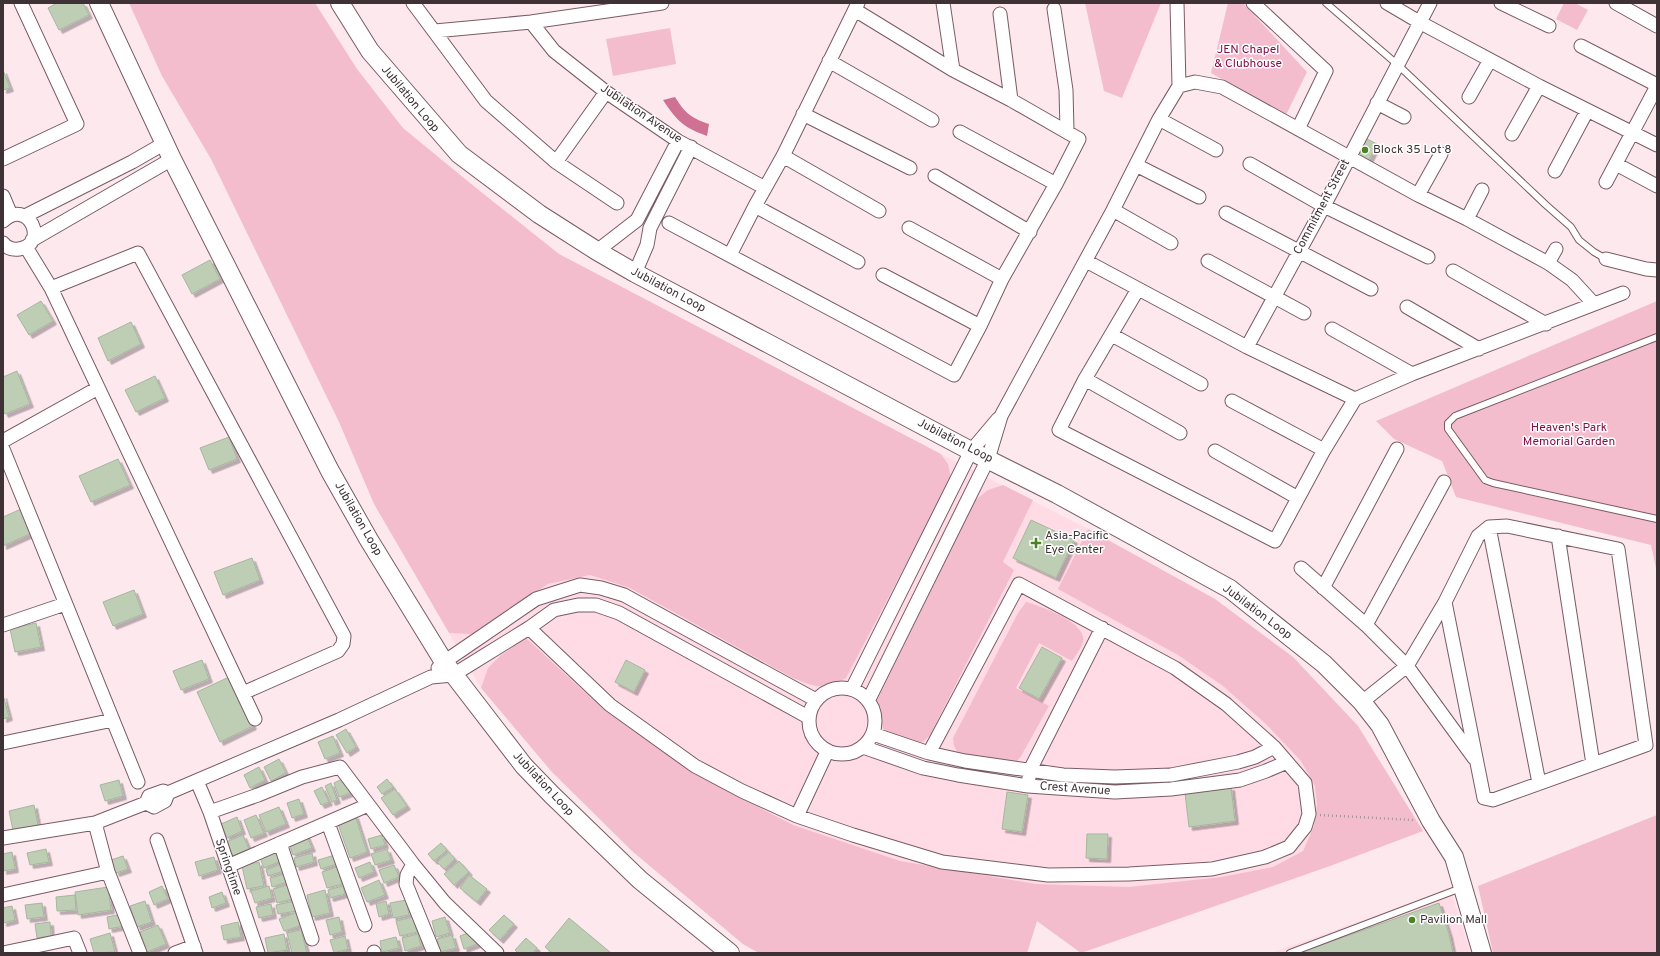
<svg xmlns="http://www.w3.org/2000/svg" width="1660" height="956" viewBox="0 0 1660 956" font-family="Overpass,sans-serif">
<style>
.built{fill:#fedbe5}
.green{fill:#f4bdce}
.water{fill:#ce7192}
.building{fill:#bdceb4;stroke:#a5b79d;filter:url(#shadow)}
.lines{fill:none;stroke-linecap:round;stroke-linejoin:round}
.service-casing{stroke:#795b64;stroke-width:8}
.minor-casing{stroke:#795b64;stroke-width:15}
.secondary-casing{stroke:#795b64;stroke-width:20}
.path{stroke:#a7969b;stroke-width:2.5;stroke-dasharray:1 3;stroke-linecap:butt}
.service{stroke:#fff;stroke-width:6}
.minor{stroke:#fff;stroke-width:13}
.secondary{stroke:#fff;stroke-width:18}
.poi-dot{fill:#498420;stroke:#fff;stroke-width:1.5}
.labels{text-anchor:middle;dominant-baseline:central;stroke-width:3;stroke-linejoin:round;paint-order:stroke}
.park-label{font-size:12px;fill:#820e47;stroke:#fff}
.street-label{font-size:12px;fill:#3f3236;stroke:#fff}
.poi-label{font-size:12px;fill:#3f3236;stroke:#fff;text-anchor:start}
</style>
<defs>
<filter id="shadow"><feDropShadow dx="3.5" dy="3.5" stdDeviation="0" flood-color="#0004"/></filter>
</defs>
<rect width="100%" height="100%" fill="#fde8ee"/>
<path class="built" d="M941,454L1088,529L1215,599L1293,657L1358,726L1423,831L1081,953L1037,921L1027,953H759L743,944L632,851L552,772L481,688L449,633H472L548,584L590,575L630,588L948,464Z
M1450,889L1471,953H1271Z"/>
<path class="green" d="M129,3H315L357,69L403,128L470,183L559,254L941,454L948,464L951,479L846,678C821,690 818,688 793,678L630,588L590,575L548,584L472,634L449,633L374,504L339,422L211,159L162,76Z
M1085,3H1161L1122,98L1104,91Z
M1228,3H1243L1307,72L1286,115L1211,73Z
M1564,3H1575L1588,10L1577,30L1556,19Z
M670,28L676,64L613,76L606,39Z
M1657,301V573L1651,545L1456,497L1442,461L1394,439L1376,421Z
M1003,485L1033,500L1003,562L1014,570L930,735L923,742L914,744L883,729L879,711L873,700L973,502L988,490Z
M1088,529L1215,599L1293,657L1358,726L1423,831L1330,866L1081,953L1037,921L1027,953H759L743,944L632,851L552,772L481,688L488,668L500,656L525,637L603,709L693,773L793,825L900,861L1036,884L1129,887L1221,877L1273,867L1303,851L1314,826L1317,805L1315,786L1301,761L1267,725L1223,686L1178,655L1058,589Z
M1026,602C1041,606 1088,623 1083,642C1081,649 1075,656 1072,661L1039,643L1016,688L1049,706L1020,758L1012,765L958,753L954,746L953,738L1018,613Z
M1657,815V953H1493L1478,886Z"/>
<path class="water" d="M675,97C685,113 691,118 709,124L707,136C683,127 677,121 663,100Z"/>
<path class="building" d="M57,3H83L89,15L59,30L48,8Z
M3,70L10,88L3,90Z
M1363,137L1377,144L1367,164L1352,156Z
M210,260L220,279L192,294L182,275Z
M41,301L53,321L29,335L17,315Z
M131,322L141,344L108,361L98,338Z
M17,371L30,404L5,414L3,410V377Z
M155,376L165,398L136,412L125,390Z
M229,437L237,459L209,470L200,448Z
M118,459L130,485L91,502L79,476Z
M21,509L32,533L3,546V517Z
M1031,520L1074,540L1056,578L1013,558Z
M252,558L260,580L223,595L214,572Z
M134,590L143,614L113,626L103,602Z
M36,623L41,647L15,652L10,629Z
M1042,647L1062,658L1039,699L1019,688Z
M202,660L209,679L181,690L173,671Z
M626,660L645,670L634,692L615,682Z
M229,677L253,726L220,742L197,692Z
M3,695L9,717L3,719Z
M346,729L356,747L347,753L336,735Z
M333,736L340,753L325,759L318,742Z
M279,759L286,773L271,781L264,767Z
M259,767L265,780L250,788L244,775Z
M344,778L350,793L339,797L334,783Z
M387,779L393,787L382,794L377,787Z
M119,780L123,796L105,801L100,785Z
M331,783L337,800L332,802L325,786Z
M322,787L329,802L321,805L314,791Z
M1231,787L1235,821L1189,827L1185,793Z
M395,789L407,806L393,815L381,798Z
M1007,792L1028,795L1022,832L1002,829Z
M299,799L304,814L292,818L287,803Z
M34,805L38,825L13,830L9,811Z
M279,807L286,824L266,832L259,815Z
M256,815L264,833L251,838L244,820Z
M355,815L367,852L350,858L337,821Z
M237,817L242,831L227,838L221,824Z
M306,834L312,848L293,855L288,841Z
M1087,834H1108L1107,859L1086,858Z
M243,835L249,849L233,856L226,842Z
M382,835L385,845L371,849L368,839Z
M441,843L447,850L434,861L428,854Z
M46,849L49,862L30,865L27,853Z
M387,849L391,860L375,865L371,854Z
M276,850L281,861L264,868L260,858Z
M12,852L15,869L3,871V854Z
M449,852L455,859L444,869L437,862Z
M312,853L314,862L296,867L294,858Z
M335,855L337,864L321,869L318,860Z
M123,856L128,869L116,873L111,860Z
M214,857L218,870L199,876L195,862Z
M459,861L469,872L454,885L444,874Z
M259,862L264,886L247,889L242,866Z
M370,862L374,872L359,878L355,868Z
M281,864L284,871L268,876L266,870Z
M394,865L399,877L384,883L379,870Z
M337,867L342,884L327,888L322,872Z
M285,874L287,882L272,887L270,878Z
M469,875L487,889L477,902L460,888Z
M379,880L385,895L367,902L361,888Z
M288,885L292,899L277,903L273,889Z
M162,886L168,899L154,905L149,892Z
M269,886L272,898L255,903L251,891Z
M343,886L345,894L330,898L328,890Z
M108,887L111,910L78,915L75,892Z
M325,890L330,913L312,917L307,895Z
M222,892L226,903L212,908L209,897Z
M75,895L76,910L57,911L56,897Z
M406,900L409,915L393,918L390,903Z
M145,901L152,922L137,927L130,906Z
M295,901L297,911L278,914L276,905Z
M386,901L389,914L379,917L376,904Z
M42,903L44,917L27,919L25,905Z
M1439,903L1449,934L1453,953H1299Z
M271,904L273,915L259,918L256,907Z
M12,906L15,920L3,923V908Z
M298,912L302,925L284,931L279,919Z
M122,914L124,926L109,929L107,917Z
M504,915L514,924L500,940L489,930Z
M339,917L342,932L330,935L326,920Z
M413,917L417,932L400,936L396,921Z
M445,917L450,933L436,937L432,921Z
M569,918L611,953H552L545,947Z
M50,922L51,936L37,938L35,924Z
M238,922L241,937L224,940L221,926Z
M158,925L166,944L147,952L140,932Z
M301,930L307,953H292L287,933Z
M473,931L477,944L464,949L460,936Z
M110,933L115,952L94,953L90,939Z
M284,934L287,950L268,953L265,938Z
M418,934L421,946L405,951L402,938Z
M452,935L456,948L440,952L437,939Z
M345,936L348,949L334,953L330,940Z
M396,937L399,948L382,952L380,941Z
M526,938L537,948L533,953H518L515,950Z"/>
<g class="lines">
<defs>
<path id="service" d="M1326,3L1398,65L1546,205L1571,227L1579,240L1594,252L1606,259
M1657,337L1455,416L1448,423V429L1485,480L1493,483L1657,519
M1290,953L1461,888"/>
<path id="minor" d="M413,3L486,101L556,162L617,203
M943,3L953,70
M1177,3L1179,86
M1253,3L1326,71L1298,129
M1387,3L1421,23L1539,86L1657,145
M1501,3L1549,26
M1616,3L1657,26
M1054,9L1066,90L1067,130
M1000,14L1011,100
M531,22L554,51L606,92L678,141L765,188
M435,31L531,22L662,3
M1581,46L1657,85
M829,61L932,120
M1469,97L1490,60
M1377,103L1404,117
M803,114L910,168
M1159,119L1216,150
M960,132L1056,184
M1512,134L1539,86
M783,156L879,211
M3,159L77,124L21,3
M556,162L606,92
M1250,164L1324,206L1428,257
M1616,164L1657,186
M1136,165L1199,197
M1555,171L1587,111
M935,176L1030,232
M1606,182L1657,86
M1418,195L1441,154
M3,196L11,215
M755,206L858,262
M1113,210L1171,243
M1226,213L1371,289
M25,216L132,162L165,143
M1467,219L1482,190
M3,221C28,197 50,244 19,249C13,250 7,248 3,243
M669,223L954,375L980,326L1002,279L1056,184L1079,139L1011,100L953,70L855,10
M909,228L1002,279
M32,240L172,159
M26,247L51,288L255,719
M597,251L637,220L678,141
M730,255L755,206L783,156L858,3
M1606,259L1646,269L1657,270
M1086,261L1247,347L1355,399
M1208,261L1304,313
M1548,263L1556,249
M1453,271L1546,324
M635,273L647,245L650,228L691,147
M883,275L980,326
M51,288L138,253L344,636L343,644L338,651L243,693
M1138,289L1085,379L1059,430L1275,541L1324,450L1355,399L1412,374L1623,293
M1407,307L1479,349
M1332,329L1412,374
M1112,335L1201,384
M1247,347L1324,206L1430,3
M1085,379L1180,433
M1232,401L1324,450
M3,441L98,388
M3,449L138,782
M1215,451L1298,498
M1489,527L1539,783
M1558,536L1593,764
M1301,568L1366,625L1407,666L1474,758
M1323,588L1397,449
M3,625L65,604
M1366,625L1444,482
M529,628L610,705L695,766L742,791L797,816L853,835L942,862L1048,875L1129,874L1212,869L1265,857L1289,847L1305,827L1309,814L1305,783L1274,747L1226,704L1175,668L1019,584L929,753
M438,668L444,662L536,599L580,585L601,588L624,595L816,700
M809 721a33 33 0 1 1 66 0a33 33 0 1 1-66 0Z
M852,689L971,451L998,419
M868,701L988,459L1001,416L1113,210L1159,119L1179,86L1195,82L1222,87L1418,195L1467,219L1548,263L1572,280L1594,304
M1362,702L1407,666L1445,602L1478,536L1489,527L1507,526L1618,549L1646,745L1493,800L1484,798L1445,602
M873,734L929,753L965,761L1063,775L1115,777L1171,775L1238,762L1255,757L1274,747
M3,743L113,720
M863,747L923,768L958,775L1028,786L1115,792L1171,789L1240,780L1266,771L1287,762
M1029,778L1030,770L1102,628
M197,781L210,812L258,953
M146,803L149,796L163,791L168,793
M210,812L258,795L302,777L340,767L413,864L445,903L497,953
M797,816L827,752
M95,823L108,872L140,953
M328,823L365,925
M3,838L95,823L146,803L154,807L165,801L168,793L339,720L431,677L453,675L529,628L554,610L578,605H596L619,613L808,717
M157,840L196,953
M280,843L312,939
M413,864L407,875L406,884L434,953
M228,866L368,805
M3,895L108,872
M374,952V953
M3,953L74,938L80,953
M175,953L194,946"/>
<path id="secondary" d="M99,3L172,159L330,471L369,540L444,662L524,766L552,795L640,880L730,953
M340,3L370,51L459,154L539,214L597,251L635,273L971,451L1057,494L1230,589L1324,664L1362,702L1380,725L1431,821L1454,857L1482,953"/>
</defs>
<use href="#service" class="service-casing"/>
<use href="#minor" class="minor-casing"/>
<use href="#secondary" class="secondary-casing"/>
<path class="path" d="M1320,815L1413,820"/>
<use href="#service" class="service"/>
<use href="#minor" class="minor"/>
<use href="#secondary" class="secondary"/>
</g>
<g class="poi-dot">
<circle cx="1365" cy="150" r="4"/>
<path d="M1034 537h4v4h4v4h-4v4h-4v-4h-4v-4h4z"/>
<circle cx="1412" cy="920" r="4"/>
</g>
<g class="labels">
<g class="park-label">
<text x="1248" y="50">JEN Chapel<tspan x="1248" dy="14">&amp; Clubhouse</tspan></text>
<text x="1569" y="428">Heaven's Park<tspan x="1569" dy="14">Memorial Garden</tspan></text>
</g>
<g class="street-label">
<text transform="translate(410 99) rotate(50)">Jubilation Loop</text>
<text transform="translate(641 114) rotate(34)">Jubilation Avenue</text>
<text transform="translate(1322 207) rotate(-62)">Commitment Street</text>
<text transform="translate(668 290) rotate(28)">Jubilation Loop</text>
<text transform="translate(955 441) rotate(27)">Jubilation Loop</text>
<text transform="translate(358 519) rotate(60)">Jubilation Loop</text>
<text transform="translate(1257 612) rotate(37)">Jubilation Loop</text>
<text transform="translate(543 784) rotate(47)">Jubilation Loop</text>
<text transform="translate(1075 789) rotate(4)">Crest Avenue</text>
<text transform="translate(228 867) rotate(71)">Springtime</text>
</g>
<g class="poi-label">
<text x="1373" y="150">Block 35 Lot 8</text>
<text x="1045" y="536">Asia-Pacific<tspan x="1045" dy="14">Eye Center</tspan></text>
<text x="1420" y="920">Pavilion Mall</text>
</g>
</g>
<rect width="1660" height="956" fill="none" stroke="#3f3236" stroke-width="8"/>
</svg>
